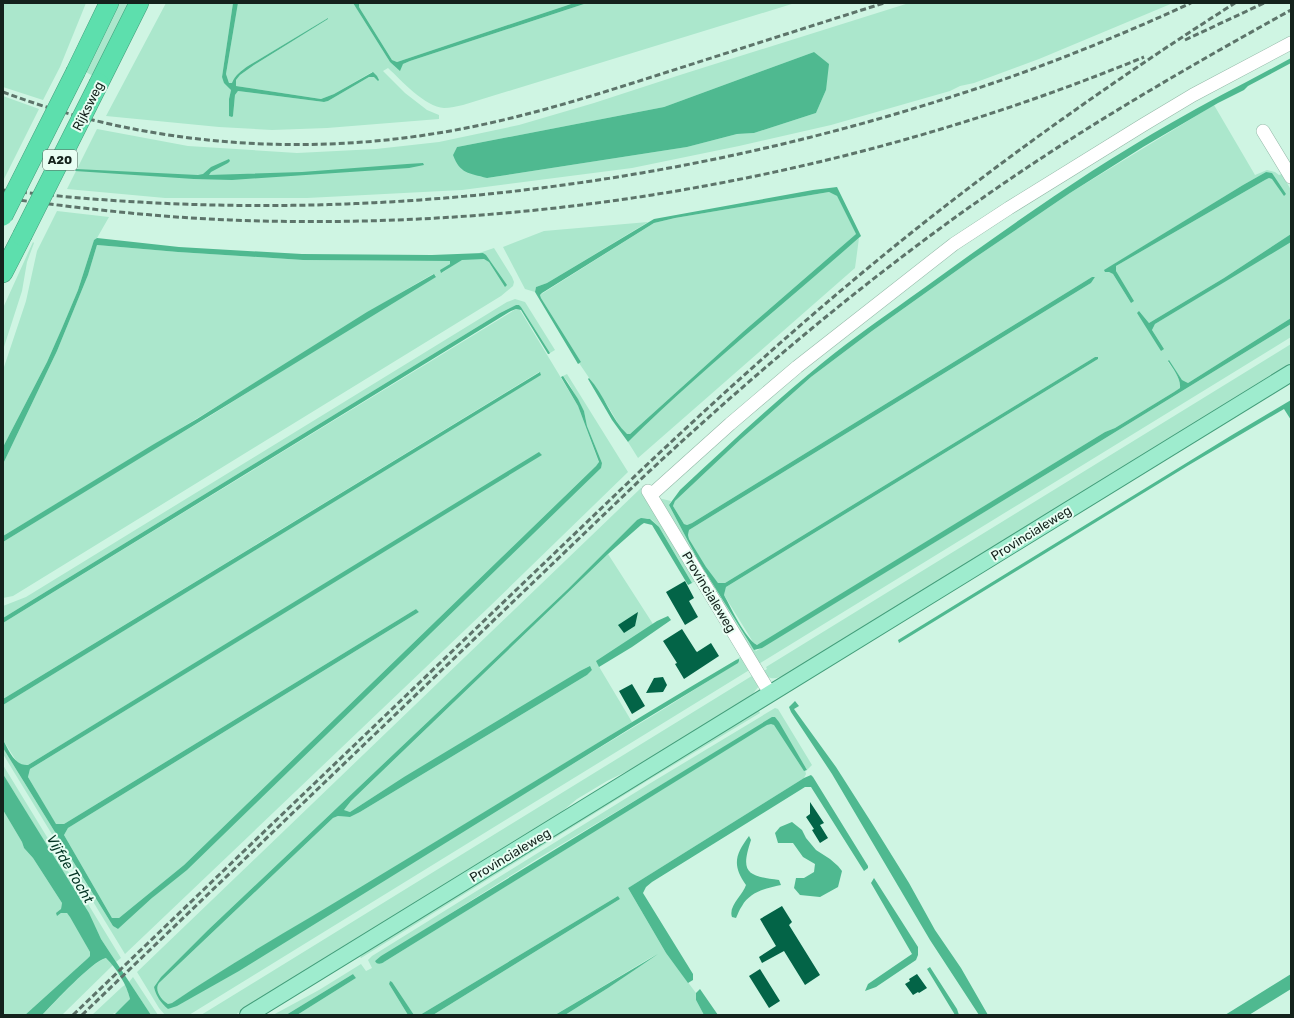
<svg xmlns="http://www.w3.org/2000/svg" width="1294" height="1018" viewBox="0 0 1294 1018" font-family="Rubik,sans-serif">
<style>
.green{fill:#abe7cc;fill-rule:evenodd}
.water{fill:#4fb990}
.building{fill:#036447}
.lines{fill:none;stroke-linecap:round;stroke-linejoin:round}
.minor-casing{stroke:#93b8a7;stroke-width:14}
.major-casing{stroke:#439d7a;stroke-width:18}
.highway-casing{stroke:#439d7a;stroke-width:20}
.minor{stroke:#fff;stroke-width:13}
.major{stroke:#9eecce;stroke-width:16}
.highway{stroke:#5ddfad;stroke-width:19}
.rail{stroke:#5d746a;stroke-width:3;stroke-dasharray:6 3;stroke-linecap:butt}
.highway-bridge-casing{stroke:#439d7a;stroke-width:20;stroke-linecap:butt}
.highway-bridge{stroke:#5ddfad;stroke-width:19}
.labels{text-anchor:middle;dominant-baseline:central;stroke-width:4;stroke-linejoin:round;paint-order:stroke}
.shield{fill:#e8fef3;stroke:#54645c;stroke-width:1}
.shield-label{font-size:12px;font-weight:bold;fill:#14221c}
.street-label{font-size:13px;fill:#14221c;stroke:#e8fef3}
.water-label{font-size:14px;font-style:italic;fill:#033423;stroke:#e8fef3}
</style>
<rect width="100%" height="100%" fill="#cff5e3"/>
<path class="green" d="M3,3H86L60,67L43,100L3,87Z
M117,3H129L93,76L84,71Z
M166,3H233L222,77L231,90L229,99V116H233L235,95L238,91L324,102L328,101L369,77H374L372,72L334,94L321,99L236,86V80L240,75L254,65L328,19V18L248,66C241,71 235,75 232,84L229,83L226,74L238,3H353L390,62L401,67L403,64L410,61L587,3H795L463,105C457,106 450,108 444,108C425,107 401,80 388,68L383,71L405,93L427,110L439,115V119L327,128L272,130L219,127L106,116Z
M359,3H574L397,62L392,60L359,7Z
M909,3H1173L1039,59L974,83L960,86L950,91L831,125L739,146L632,168L462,190L307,198H165L67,189L97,129L188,146L297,153L376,149L439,142L519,125L594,103L680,75ZM814,52L826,81V90L816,113L754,133L737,134L687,147L487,178L453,155L457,147L664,107Z
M3,96L39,109L3,181Z
M1214,105L1255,175L1267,170L1275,172L1279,175L1282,174L1291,190V234L1224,278L1149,323L1139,311L1164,349L1152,330L1155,324L1291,241V318L1188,383L1182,380L1169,361L1168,362C1173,369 1181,378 1180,388L1174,392L1115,428L1105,432L760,644L757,645L753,642L724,595L726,587L1098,359V357H1095L725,583H718L711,576L689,539L688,535L689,530L1091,283L1095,277H1092L692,523L687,525L684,524L673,506L675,501L741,439L811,377L872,331L973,259L1070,193ZM1266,172L1286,195L1272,179L1269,178L1265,180L1116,266V271L1131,303L1113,274L1105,270L1243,185Z
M829,192L837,196L856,234L744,331L630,434L627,435C619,427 615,417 609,408C600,393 589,378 579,363L581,362L541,298L540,295L654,223L675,218Z
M57,211L109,217L97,238L94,240L78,290L62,328L47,362L3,447V370L26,301L37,251Z
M648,222L547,283L536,287L535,292L525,289L503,247L544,231Z
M859,238L855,268L638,458L628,442C701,370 781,304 859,238Z
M33,242L34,243L27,262L22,291L3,350V308Z
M97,245L178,252L303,260L450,261V264L442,273C448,269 454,264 461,260C468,257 483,256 489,262L505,287L483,253H479L494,248L512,277L514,282L513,286L501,296L13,596L3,598V542L139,458L210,416L328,342L436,276L433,274C376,306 321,343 265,377C178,430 91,483 3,536V464L57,351L88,275Z
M515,299L525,302L555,350L550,353L521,307L519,305H516L500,313L3,618V606L26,597L507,302Z
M516,309L520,310L578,406L599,463L184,865L119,918H112L64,835L68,828L419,612L416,609L64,824L56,825L28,777L30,769L541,455L539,453L28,765H22L17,762L3,740V705L541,374L539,372L3,699V623Z
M1291,324V337L757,665L658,498L671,501L669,505L699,562L748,641L756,651L1086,450Z
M1291,344V365L788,674C776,678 772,682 762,672L767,669L766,667Z
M567,374L628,472L488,608L125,954L3,754V748L113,926L118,929L152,898L602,463L587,426L584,411L568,382L563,376Z
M641,488L659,513L699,579L692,583L659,527L652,520L647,518L637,520L568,589L208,930L161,977L154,987L168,1009L662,710L737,663L739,660H736L744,654L751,669L189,1015H165L159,1008L137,972Z
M608,554L653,624L598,665L632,722L359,889L249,954L172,1003L168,1004C161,1000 154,990 159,983L333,818L338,816L350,817L360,812L587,675L592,670L591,668L384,790L350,812L344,810L351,801Z
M755,674L759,686L748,700L646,762L607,781L577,799L553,819L235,1015H201Z
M763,708L759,711L760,713L647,781L361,958L360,957L378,942L755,710Z
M775,708L778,709L812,765L807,770L775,717L537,859L375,961L384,962L766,725C769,724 770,723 773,724C783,728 795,763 805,770L806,774L804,778L628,888L666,953L696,993V1000L704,1015H565L608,988L655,955L555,1015H433L620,899L618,896L420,1015H414L390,981L389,984L408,1015H297L356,978L353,974L286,1015H273L319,990L361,964L366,971L372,968L368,960L372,956L649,784Z
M3,765L121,958L116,962L101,939L88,913L3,774Z
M3,810L22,842L24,848L33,858L62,903L61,909L57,916L61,913H67L71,917L90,952V956L87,959L25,1015H3Z
M107,958L113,965L62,1015H42C55,1003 91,961 107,958Z
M133,977L158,1015H151L129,982Z
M125,985L128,991L130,999C114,1017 115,1015 92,1015L122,987Z"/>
<path class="water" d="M233,3H238L226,74L229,83H232C235,75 241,71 248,66L328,18V19L254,65L240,75L236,80V86L321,99L334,94L373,72L377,76L379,80L378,81L374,77H369L328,101L324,102L238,91L235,95L233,116L232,117L229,116V99L231,90L224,83L222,77Z
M353,3H359V7L392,60L397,62L574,3H587L410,61L403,64L400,71L390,62Z
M814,52L829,64L826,90L816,113L754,133L737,134L687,147L487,178C469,173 460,174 453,155L457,147L664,107Z
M1291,58V63L1248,86L1244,90L1218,103L1143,147L1070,193L973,259L872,331L811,377L741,439L675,501L673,506L684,524L687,525L692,523L1092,277H1095L1091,283L689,530L688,535L689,539L706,567L718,583H725L1095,357H1098V359L726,587L724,595C731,608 745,638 757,645L1105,432L1115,428L1174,392L1180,388C1181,378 1173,369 1168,361L1169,360L1182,380L1188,383L1291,318V324L1086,450L762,648L754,650L699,562L669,505L680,490C726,447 772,404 821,364C854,337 889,313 924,288C1004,230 1085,172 1171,123C1211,100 1251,80 1291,58Z
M229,159L230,161L228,163L211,172L209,175L302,172L407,164L423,163L424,165L409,168L232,180L194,179L75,171L76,169L198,175L203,174L211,167Z
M1266,172L1272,173L1286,194L1284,196L1272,179L1269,178L1265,180L1116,266V271L1134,301L1131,303L1113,274L1109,272H1105L1104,270L1243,185Z
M837,187L861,236C783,305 702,369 628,442L612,420L588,379L589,378C604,394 611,419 627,434H630L744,331L856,234L837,196L829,192L675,218L654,223L542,293L540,295L541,298L581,362L578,364L535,292L536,287L547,283L654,219L813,190Z
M1291,234V242L1155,324L1152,330L1164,349L1161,351L1137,313L1139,311L1149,323L1224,278Z
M97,238L179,247L302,254L432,255L483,253L486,255L507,285L505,287L489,262L484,259L462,260L441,273L440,270L450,264V261L303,260L178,252L97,245L88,275L57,351L3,464V447L47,362L62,328L78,290L94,240Z
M434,274L436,277L3,542V536L154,444L197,419L367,312Z
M516,305H519L521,307L550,353L549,354H548L521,310L516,309L511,311L3,623V618L500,313Z
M540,372L541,375L3,705V699Z
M563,376L578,399L584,411L587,426L602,463L601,468L187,870L152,898L118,929L113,926L3,748V740C9,750 14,766 28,765L539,452L542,455L30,769L28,777L56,824H64L416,609L419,612L68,828L64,835L112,918H119L184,865L596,466L599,462L578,406L561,377Z
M1291,400V420L1284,409L1189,465L899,643L898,640L1232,435Z
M641,518L650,519L659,527L692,583L688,585L652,525L644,523L641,525L608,554L351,801L344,810L350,812L404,777L580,671L590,666L592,670L587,675L360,812L350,817L338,816L333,818L159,983C154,990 161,1000 168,1004L172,1003C234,961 300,924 364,885C488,810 611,734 736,660L739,659V661L738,663L634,726L239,971L177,1006L168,1009C161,1003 156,996 154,987L161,977L208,930L568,589L637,520Z
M668,616L671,620L632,647L599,667L596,661L657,621Z
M795,701L799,706L794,709L836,767L873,825L909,883L935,930L961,968L988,1015H979L930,940L832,774L791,712L789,707Z
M772,717H775L779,722L807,770L804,771L774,725L771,724L767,725L384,962C381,964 377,965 375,961L381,956Z
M3,774L89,913L101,939L151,1015H114L130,999C127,985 117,969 106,958C92,961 54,1003 42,1015H25L87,959L90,956V952L70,917L67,913H61L57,916L56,913L61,909L62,903L33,858L24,848L22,842L3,810Z
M811,775L813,777L868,866V868L864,871L811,787H805L652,882L646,887L643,893L693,974V980L688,983L666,953L628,888L804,778Z
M792,822L802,830L806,838L816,850L830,859L838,866L842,871L838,887L820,897L800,895L794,888L796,878H804L814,872L815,864L803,857L793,843H778L775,833L780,827Z
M749,836L751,840C740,873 747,876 779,880L781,885C766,888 750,892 742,906C739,910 738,914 736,918L732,917C728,906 743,895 746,885C732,865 735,855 749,836Z
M874,878L918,947V955L916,960L876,987L865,991L868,984L912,954L871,883Z
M618,896L620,899L433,1015H420Z
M658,954L608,988L565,1015H555Z
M930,967L957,1009L959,1015H955L927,969Z
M353,974L356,978L297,1015H286Z
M1291,974V989L1249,1015H1225Z
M390,981L392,982L414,1015H408L389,984Z
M700,989L718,1015H704L696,1000V993Z"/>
<path class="building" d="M685,581L694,598L689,601L698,617L685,625L666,592Z
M638,612L635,626L624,633L618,625Z
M682,629L696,651L697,652L711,643L719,656L684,679L675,664L677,663L663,641Z
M663,677L667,685L663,692L646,693L654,678Z
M632,684L645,706L632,714L619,691Z
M810,802L824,823L820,825L828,838L820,843L812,830L814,829L806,817L810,814Z
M782,906L792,922L789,925L820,975L805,985L784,951L762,963L759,957L776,946L760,919Z
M760,969L780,1001L769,1008L749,976Z
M917,974L927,988L919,993L918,992L913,995L905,984L910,981L909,979Z"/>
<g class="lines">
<defs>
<path id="minor" d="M1263,131L1291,177
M648,491L770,693
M651,495L730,424L797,367L954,244L1009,208L1143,125L1193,95L1291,43"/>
<path id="major" d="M248,1015C596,802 943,587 1291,373"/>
<path id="highway" d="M76,71L109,3
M99,83L139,3
M3,273L22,236"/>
</defs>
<use href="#minor" class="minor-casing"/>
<use href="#major" class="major-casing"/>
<use href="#highway" class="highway-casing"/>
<use href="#minor" class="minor"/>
<use href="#major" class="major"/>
<use href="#highway" class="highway"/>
<path class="rail" d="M1185,40L1264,3
M3,92C140,144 294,157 438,133C513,121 586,98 658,75C733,51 808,27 884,3
M3,190C325,229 655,194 963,93C1041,68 1117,37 1191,3
M3,198C78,208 154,217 230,220C542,232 855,176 1144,57
M73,1015L636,475C726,390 818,307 916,229C1018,148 1125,73 1235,3
M82,1015L640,480C758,370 880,267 1013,177C1103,116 1197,62 1291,10"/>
<defs>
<path id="highway-bridge" d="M3,216L76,71
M22,236L99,83"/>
</defs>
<use href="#highway-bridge" class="highway-bridge-casing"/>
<use href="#highway-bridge" class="highway-bridge"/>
</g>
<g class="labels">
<rect class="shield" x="43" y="150" width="34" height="20" rx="3"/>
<g class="shield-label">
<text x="60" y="160">A20</text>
</g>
<g class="street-label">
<text transform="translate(88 106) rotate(-63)">Rijksweg</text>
<text transform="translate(1031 533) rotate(-32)">Provincialeweg</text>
<text transform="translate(709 592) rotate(59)">Provincialeweg</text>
<text transform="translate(510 855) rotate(-31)">Provincialeweg</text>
</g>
<g class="water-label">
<text transform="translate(70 869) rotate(59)">Vijfde Tocht</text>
</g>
</g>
<rect width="1294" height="1018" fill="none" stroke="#14221c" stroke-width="8"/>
</svg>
